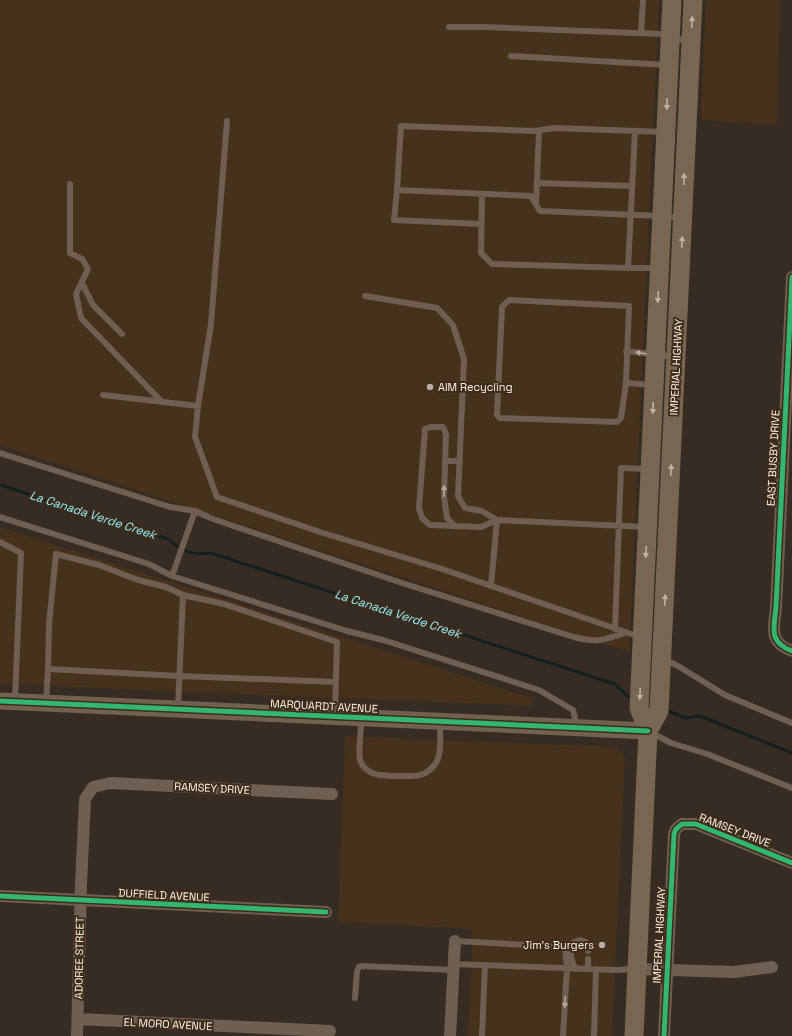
<svg xmlns="http://www.w3.org/2000/svg" width="792" height="1036" viewBox="0 0 792 1036" font-family="'Space Grotesk',sans-serif">
<style>
.built{fill:#46311d}
.lines{fill:none;stroke-linecap:round;stroke-linejoin:round}
.stream{stroke:#122022;stroke-width:3}
.lane{stroke:#6e5f52;stroke-width:6}
.street{stroke:#6e5f52;stroke-width:12}
.secondary{stroke:#726050;stroke-width:17}
.primary{stroke:#786653;stroke-width:19}
.cycleway-casing{stroke:#3e2c1b;stroke-width:8}
.cycleway{stroke:#33b770;stroke-width:5}
.oneway{fill:#c2b3a4}
.oneway2{fill:#b6a89c}
.poi-dot{fill:#b8ada2;stroke:#3e2c1b;stroke-width:1.5}
.labels{text-anchor:middle;dominant-baseline:central;stroke-width:4;stroke-linejoin:round;paint-order:stroke}
.street-label{font-size:11px;fill:#fef2e7;stroke:#3e2c1b}
.poi-label{font-size:11px;fill:#fef2e7;stroke:#3e2c1b;text-anchor:start}
.water-label{font-size:12px;font-style:italic;fill:#90edfe;stroke:#3e2c1b}
</style>
<rect width="100%" height="100%" fill="#362c23"/>
<path class="built" d="M0,0H659L629,652L0,445Z
M706,0H780L777,125L701,120Z
M0,527L532,698V706L0,684Z
M345,736L616,747L625,757L612,1036H468L473,929L338,922Z"/>
<g class="lines">
<path class="stream" d="M0,485L168,539C182,552 193,555 211,553L615,684L627,696L633,699
M665,710L686,718L700,716L792,753"/>
<path class="lane" d="M449,27H482L661,34L670,35L689,43
M641,33L643,0
M511,56L667,65
M227,121L211,324L198,406L195,437L217,497L320,532L442,569L640,637
M665,132L554,128L535,131L401,126L397,190L531,196L540,211L662,216L681,218
M537,183L632,186
M70,184V253L82,259L88,269L76,294L81,318L162,402
M397,190L394,220L481,224
M482,194L481,253L492,264L628,268L635,131
M536,203L539,131
M628,268H658
M82,283L93,305L122,334
M365,296L437,308L453,325L464,359L458,496L465,508L482,511L497,520
M509,300L629,306L626,383L621,418L617,422L500,418L497,415L502,307Z
M626,351L675,357
M626,383L652,385
M103,395L198,406
M0,453L170,507L195,511L213,519L402,583L574,637C596,643 604,640 625,633
M445,461H460
M0,517L149,564L172,576L347,631L383,640L539,690L573,710L577,726
M455,526L447,518L444,497L446,434L443,427H431L425,429L419,508L422,518L430,525L481,527L497,520
M0,542L21,553L15,700
M172,576L195,511
M491,586L497,520L646,527
M615,629L621,468L649,469
M664,659L678,666L725,695L792,723
M48,669L49,624L56,554L99,565L138,580L166,587L183,595
M46,703L48,669L179,676L336,682
M178,707L183,595L224,604L337,642L335,715
M362,719C361,728 358,752 360,759C364,778 390,776 404,776C411,776 419,777 425,773C429,771 434,766 436,763C442,752 440,735 440,723
M650,732L671,743L707,754L792,788
M455,941L565,947L567,968L563,1036
M453,964L617,970L634,969
M576,969C570,959 569,952 574,942L580,940L586,942L588,951
M588,969V959
M355,998L357,971L359,967L361,966L453,970
M482,1036L485,965
M594,1036L596,969"/>
<path class="street" d="M792,277L776,607C774,628 768,642 792,651
M0,896L326,912
M638,969L734,972L772,967
M78,1019L330,1031
M77,1036L81,884L85,799L93,787L110,783L332,794
M450,1036L455,941
M664,1036L674,834L676,829L682,824H696L792,863"/>
<path class="secondary" d="M0,701L648,731"/>
<path class="primary" d="M648,731L659,711L693,0
M634,1036L648,731L639,708L672,0"/>
<defs>
<path id="cycleway" d="M792,277L776,607C774,628 768,642 792,651
M0,701L648,731
M0,896L326,912
M664,1036L674,834L676,829L682,824H696L792,863"/>
</defs>
<use href="#cycleway" class="cycleway-casing"/>
<use href="#cycleway" class="cycleway"/>
</g>
<defs><path id="oneway-solid" d="M-6-.8H1V-3.2L6.5 0L1 3.2V.8H-6Z"/></defs>
<g class="oneway">
<use href="#oneway-solid" transform="translate(692 22) rotate(-87)"/>
<use href="#oneway-solid" transform="translate(667 104) rotate(93)"/>
<use href="#oneway-solid" transform="translate(684 179) rotate(-87)"/>
<use href="#oneway-solid" transform="translate(682 242) rotate(-87)"/>
<use href="#oneway-solid" transform="translate(658 297) rotate(93)"/>
<use href="#oneway-solid" transform="translate(653 408) rotate(93)"/>
<use href="#oneway-solid" transform="translate(671 470) rotate(-87)"/>
<use href="#oneway-solid" transform="translate(646 552) rotate(93)"/>
<use href="#oneway-solid" transform="translate(665 600) rotate(-87)"/>
<use href="#oneway-solid" transform="translate(640 694) rotate(92)"/>
</g>
<g class="oneway2">
<use href="#oneway-solid" transform="translate(641 353) rotate(-171)"/>
<use href="#oneway-solid" transform="translate(444 491) rotate(-89)"/>
<use href="#oneway-solid" transform="translate(565 1002) rotate(93)"/>
</g>
<g class="poi-dot">
<circle cx="430" cy="387" r="4"/>
<circle cx="602" cy="945" r="4"/>
</g>
<g class="labels">
<g class="street-label">
<text transform="translate(676 367) rotate(-87)">IMPERIAL HIGHWAY</text>
<text transform="translate(773 458) rotate(-87)">EAST BUSBY DRIVE</text>
<text transform="translate(324 706) rotate(3)">MARQUARDT AVENUE</text>
<text transform="translate(212 788) rotate(3)">RAMSEY DRIVE</text>
<text transform="translate(735 830) rotate(21)">RAMSEY DRIVE</text>
<text transform="translate(164 895) rotate(3)">DUFFIELD AVENUE</text>
<text transform="translate(659 935) rotate(-87)">IMPERIAL HIGHWAY</text>
<text transform="translate(79 958) rotate(-89)">ADOREE STREET</text>
<text transform="translate(168 1024) rotate(3)">EL MORO AVENUE</text>
</g>
<g class="poi-label">
<text x="438" y="387">AIM Recycling</text>
<text x="594" y="945" text-anchor="end">Jim's Burgers</text>
</g>
<g class="water-label">
<text transform="translate(93 515) rotate(18)">La Canada Verde Creek</text>
<text transform="translate(398 614) rotate(18)">La Canada Verde Creek</text>
</g>
</g>
</svg>
